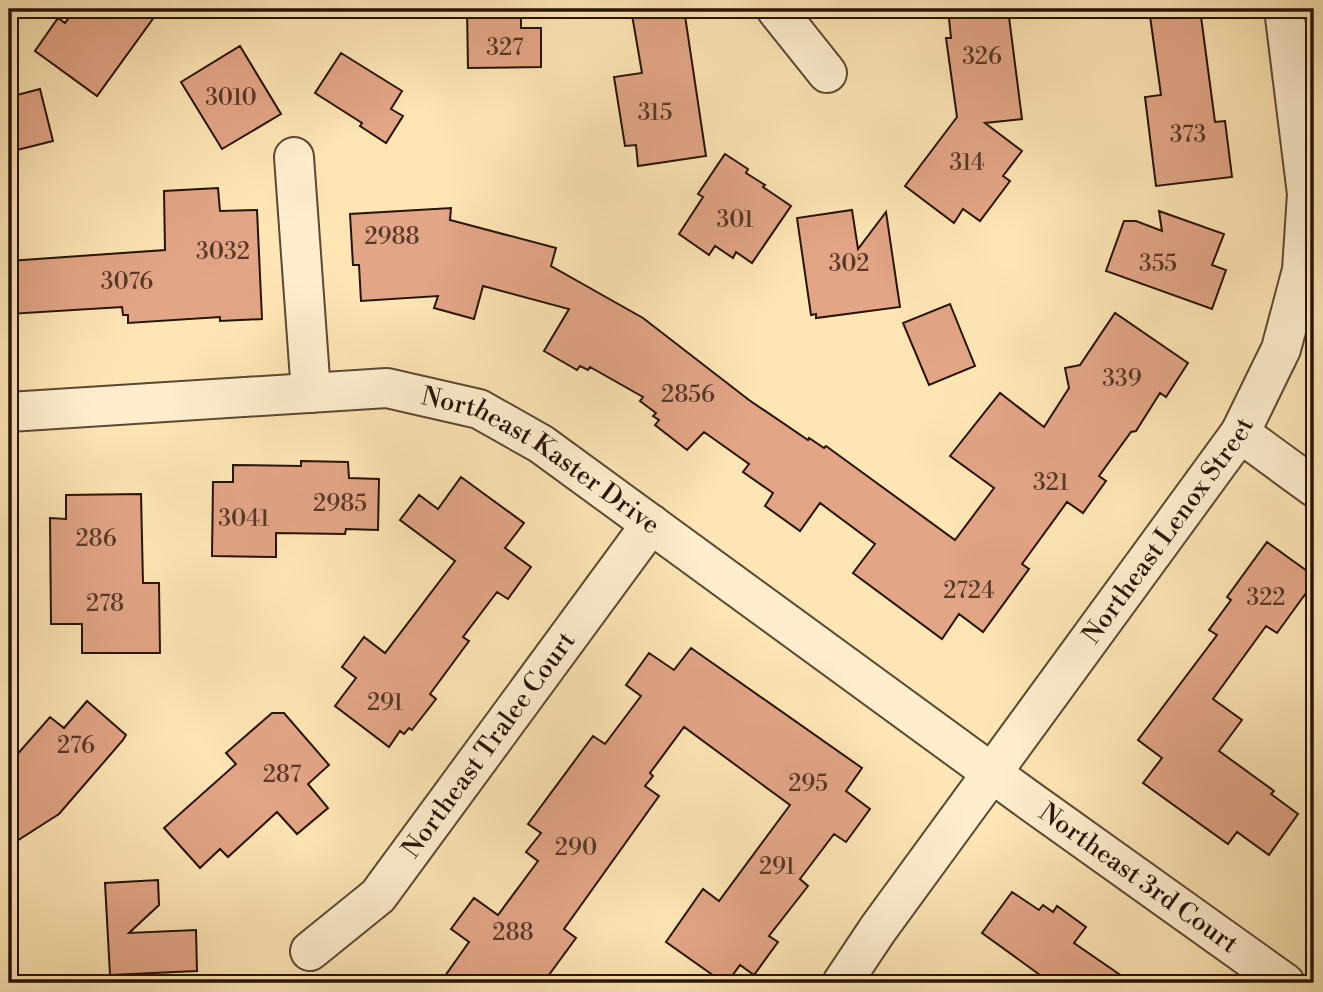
<svg xmlns="http://www.w3.org/2000/svg" width="1323" height="992" viewBox="0 0 1323 992" font-family="'Libre Bodoni',serif">
<style>
.building{fill:#e2a586;stroke:#271307;stroke-width:2}
.lines{fill:none;stroke-linecap:round;stroke-linejoin:round}
.minor-casing{stroke:#5c4832;stroke-width:42}
.minor{stroke:#feeece;stroke-width:38}
.labels{text-anchor:middle;dominant-baseline:central;stroke-width:5;stroke-linejoin:round;paint-order:stroke}
.number-label{font-size:23px;fill:#563827}
.street-label{font-size:26px;fill:#271307;stroke:#feeece}
</style>
<rect width="100%" height="100%" fill="#fde5b4"/>
<filter id="stains"><feTurbulence type="fractalNoise" baseFrequency=".00286" numOctaves="4"/><feColorMatrix values="0 0 0 0 .2 0 0 0 0 .09 0 0 0 0 .02 0 0 0 .5 -.17"/></filter>
<radialGradient id="worn" r=".72"><stop offset=".6" stop-color="#630" stop-opacity="0"/><stop offset="1" stop-color="#630" stop-opacity=".3"/></radialGradient>
<path class="building" d="M75,9H160L97,96L35,51L58,18L65,23Z
M467,9H521V28H541V67L468,68Z
M631,9H684L706,156L638,166L636,145L625,146L614,77L642,73Z
M948,9H1008L1022,119L985,123L1022,151L1003,176L1010,181L980,221L963,209L954,223L905,186L957,117L946,38H951Z
M1149,9H1200L1215,122L1225,121L1232,177L1156,186L1145,97L1161,95Z
M240,46L281,114L222,149L181,82Z
M341,53L402,91L391,109L403,116L386,143L360,126L362,123L315,93Z
M40,89L53,141L9,152V97Z
M725,154L748,169L746,173L765,185L763,187L791,206L752,263L736,252L733,258L715,246L709,255L679,234L703,197L698,194Z
M218,188L220,211L257,210L262,319L220,321V317L128,323V315H123L122,307L9,314V261L165,250L164,191Z
M451,208L450,220L556,248L551,266L643,318L749,400L808,440L809,438L824,448L826,446L955,540L994,488L950,456L1000,393L1044,427L1069,388L1065,368L1080,365L1115,313L1188,363L1166,397L1160,393L1136,431L1131,432L1099,476L1106,481L1083,513L1067,502L1022,564L1029,569L983,632L959,614L942,639L853,573L875,544L820,503L800,531L765,506L773,493L743,472L749,464L704,432L687,450L655,425L659,420L653,416L656,413L640,401L643,397L590,367L588,370L580,366L577,370L544,351L569,309L483,286L474,319L434,308L438,296L361,301L359,265H353L350,214Z
M852,210L858,249L886,212L900,307L816,318V314L811,315L797,218Z
M1159,211L1224,234L1212,265L1226,270L1212,309L1106,271L1124,221H1136L1162,231Z
M950,304L975,366L929,385L903,323Z
M301,461L348,462L349,478L379,479L378,530L346,529L345,534L276,533V557L212,556L213,482H233V465L301,466Z
M461,477L524,523L505,548L531,567L508,599L497,592L463,637L469,641L430,694L436,699L412,730L409,728L404,734L400,731L389,747L335,706L356,678L342,667L364,637L385,653L455,561L400,520L419,495L438,509Z
M141,494L143,583H159L160,653H82V624H51L50,518L66,519V495Z
M1267,542L1314,576V582L1277,633L1266,626L1213,699L1242,720L1219,751L1274,791L1271,794L1298,814L1269,855L1237,832L1228,844L1143,783L1162,758L1138,740L1217,635L1209,630L1231,600L1227,597Z
M691,648L862,768L846,791L870,809L846,842L834,834L800,879L808,886L769,936L778,942L754,975L740,965L727,983H724L666,942L703,889L719,901L790,805L684,727L650,773L653,776L645,786L659,796L564,929L576,938L543,983H440L469,942L451,929L474,898L498,915L538,861L526,852L541,833L528,824L593,736L605,744L641,696L626,685L649,653L674,670Z
M87,701L126,735L123,740L59,814L9,846V761L15,757L50,717L64,728Z
M272,713H284L329,765L308,784L328,808L297,834L277,812L228,857L220,849L200,868L164,828L236,764L226,753Z
M158,880L159,905L129,933L196,930L197,971L110,975L105,883Z
M1012,892L1039,910L1043,905L1053,912L1057,906L1086,927L1074,943L1132,983H1051L982,933Z"/>
<g class="lines">
<defs>
<g id="minor">
<path d="M776,9L827,73"/>
<path d="M294,157L311,393"/>
<path id="s1" d="M9,412L387,388L479,409L541,444L1026,798L1285,983"/>
<path d="M1240,433L1314,487"/>
<path id="s2" d="M310,951L378,896L651,524"/>
<path id="s3" d="M842,983L878,929L1240,433L1281,349L1302,270L1307,194L1284,9"/>
</g>
</defs>
<use href="#minor" class="minor-casing"/>
<use href="#minor" class="minor"/>
</g>
<g class="labels">
<g class="number-label">
<text x="505" y="48">327</text>
<text x="982" y="57">326</text>
<text x="231" y="98">3010</text>
<text x="655" y="113">315</text>
<text x="1188" y="135">373</text>
<text x="967" y="163">314</text>
<text x="735" y="220">301</text>
<text x="392" y="237">2988</text>
<text x="223" y="252">3032</text>
<text x="849" y="264">302</text>
<text x="1158" y="264">355</text>
<text x="127" y="282">3076</text>
<text x="1122" y="379">339</text>
<text x="688" y="395">2856</text>
<text x="1051" y="483">321</text>
<text x="340" y="504">2985</text>
<text x="244" y="519">3041</text>
<text x="96" y="539">286</text>
<text x="969" y="591">2724</text>
<text x="1266" y="598">322</text>
<text x="105" y="604">278</text>
<text x="385" y="703">291</text>
<text x="76" y="746">276</text>
<text x="282" y="775">287</text>
<text x="808" y="784">295</text>
<text x="576" y="848">290</text>
<text x="777" y="867">291</text>
<text x="513" y="933">288</text>
</g>
<g class="street-label">
<text stroke="none"><textPath href="#s1" startOffset="551">Northeast Kaster Drive</textPath></text>
<text stroke="none"><textPath href="#s3" startOffset="558">Northeast Lenox Street</textPath></text>
<text stroke="none"><textPath href="#s2" startOffset="275">Northeast Tralee Court</textPath></text>
<text stroke="none"><textPath href="#s1" startOffset="1283">Northeast 3rd Court</textPath></text>
</g>
</g>
<rect width="1323" height="992" fill="none" stroke="#fde5b4" stroke-width="35"/>
<rect x="10" y="10" width="1302" height="971" fill="none" stroke="#271307" stroke-width="3.5"/>
<rect x="18" y="18" width="1288" height="957" fill="none" stroke="#271307" stroke-width="2"/>
<rect width="100%" height="100%" filter="url(#stains)"/>
<rect width="100%" height="100%" fill="url(#worn)"/>
</svg>
